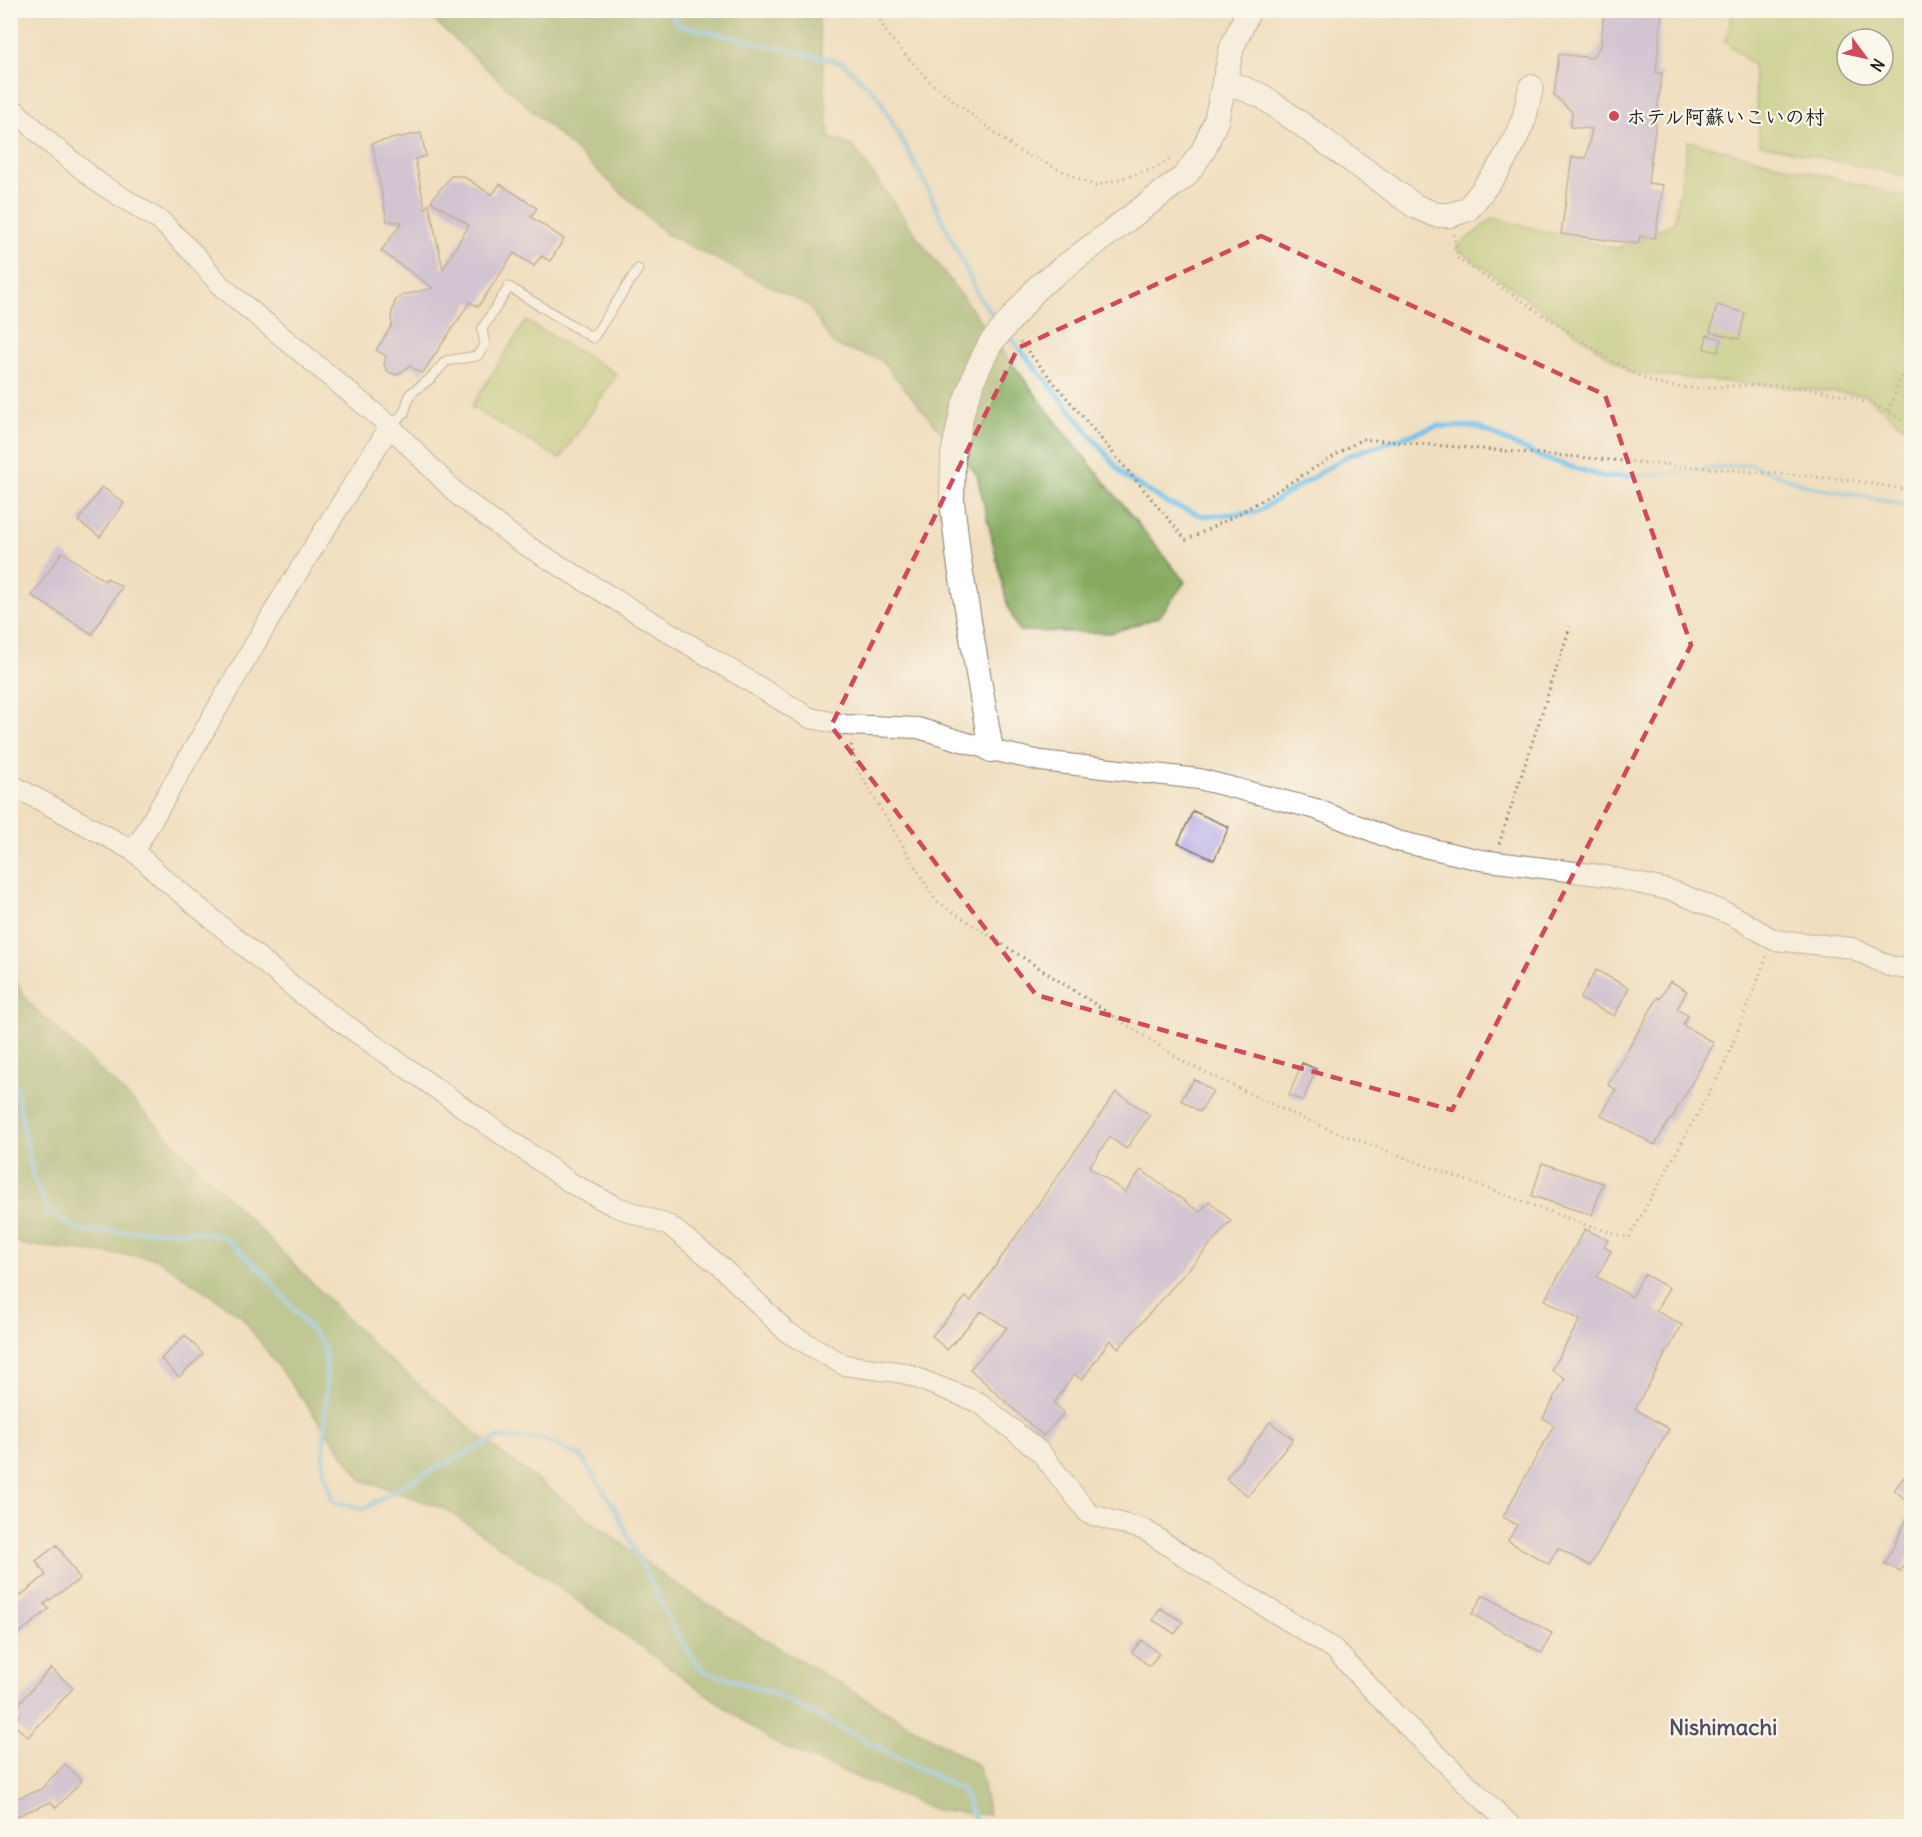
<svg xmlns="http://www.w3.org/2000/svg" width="1922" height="1837" viewBox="0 0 1922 1837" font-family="Delius,'Klee One',sans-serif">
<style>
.green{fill:#a9c66d;stroke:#627144;stroke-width:1.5;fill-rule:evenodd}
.forest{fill:#86ab60;stroke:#51643e;stroke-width:1.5}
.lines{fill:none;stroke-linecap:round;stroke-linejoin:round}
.stream{stroke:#70c1eb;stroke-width:5}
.building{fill:#afa4e9}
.service-casing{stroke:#867d6e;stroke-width:11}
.minor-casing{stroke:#867d6e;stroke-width:22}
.tertiary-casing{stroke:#867d6e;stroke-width:26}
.path{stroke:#867d6e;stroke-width:3;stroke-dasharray:1.5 4.5;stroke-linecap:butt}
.service{stroke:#fff;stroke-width:9}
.minor{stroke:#fff;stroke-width:20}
.tertiary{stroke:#fff;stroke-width:24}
.marked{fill:none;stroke:#d1495b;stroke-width:4.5;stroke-dasharray:12 8;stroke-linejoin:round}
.poi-dot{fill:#d1495b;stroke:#fbf7ec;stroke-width:2}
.labels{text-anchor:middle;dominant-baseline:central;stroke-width:4.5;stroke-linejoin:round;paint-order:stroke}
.poi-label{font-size:20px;font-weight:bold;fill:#1c1c1c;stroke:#fbf7ec;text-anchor:start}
.quarter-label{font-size:22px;font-weight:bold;fill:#4f4c64;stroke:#fbf7ec}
</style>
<rect width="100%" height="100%" fill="#fbf7ec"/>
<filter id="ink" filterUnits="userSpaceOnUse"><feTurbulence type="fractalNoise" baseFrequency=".0167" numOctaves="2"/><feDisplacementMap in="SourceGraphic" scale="12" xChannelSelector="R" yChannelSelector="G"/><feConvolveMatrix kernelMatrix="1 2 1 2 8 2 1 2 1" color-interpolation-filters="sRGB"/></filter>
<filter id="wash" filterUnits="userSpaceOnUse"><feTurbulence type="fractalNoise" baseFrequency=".008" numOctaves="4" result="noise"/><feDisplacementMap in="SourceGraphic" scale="24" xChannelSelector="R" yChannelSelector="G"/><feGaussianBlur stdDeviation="1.35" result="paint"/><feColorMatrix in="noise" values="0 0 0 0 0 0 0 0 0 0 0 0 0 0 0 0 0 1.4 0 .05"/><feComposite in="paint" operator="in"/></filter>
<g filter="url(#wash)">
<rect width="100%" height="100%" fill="#f0debf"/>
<path class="green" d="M1733,11H1911V177L1760,144L1753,65L1725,41ZM1847,39H1883V75H1847Z
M1688,141L1911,198V433L1866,395L1632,373L1456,248L1493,218L1616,249L1674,223Z
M526,321L617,374L560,459L471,407Z"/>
<path class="forest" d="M424,11H818L829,137L853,146L919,239L1057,423L1185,582L1159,617L1111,633L1019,631L1008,607L977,475L881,360L834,345L808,305L666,234Z
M10,969L27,1001L135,1103L380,1352L482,1438L671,1581L754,1633L979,1766L989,1815L935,1810L773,1742L546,1578L445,1509L362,1480L241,1316L156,1258L24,1245L11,1240Z"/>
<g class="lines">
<path class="stream" d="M667,10L679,25L843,63L878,96L923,179L979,297L999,323
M1007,333L1125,477L1169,504L1204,516L1257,512L1347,456L1437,426L1477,427L1543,458L1604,477L1665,474L1748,464L1809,486L1912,506
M10,1059L33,1176L48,1213L83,1231H193L226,1238L264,1273L324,1346L327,1375L323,1465L333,1502L363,1509L432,1470L497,1438L543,1439L582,1457L614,1507L675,1632L702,1670L772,1693L962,1790L978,1826"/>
</g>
<g id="blocks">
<path class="building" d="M1604,10H1662L1656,73H1662L1648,183L1663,185L1655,238L1640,236L1638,244L1561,234L1572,157L1586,158L1592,129L1570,127L1572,112L1554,95L1559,54L1592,58L1601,45Z
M421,133L426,156L415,159L425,209L429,204L443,269L469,225L431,201L451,176H463L492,195L500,184L537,208L531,217L564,239L550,261L541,256L534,266L514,253L478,307L470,302L422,374L410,366L397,375L388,372L384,364L386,356L376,350L392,325L391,316L395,301L403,295L433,288L381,251L402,222L387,221L372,143Z
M1717,305L1745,313L1739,339L1710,332Z
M1707,335L1722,339L1718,352L1704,349Z
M102,487L124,503L100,537L78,521Z
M62,552L105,581L107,578L122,587L92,634L32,596Z
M1193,811L1229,827L1214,860L1178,843Z
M1596,970L1629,988L1614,1016L1580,999Z
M1670,981L1687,991L1677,1009L1688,1015L1683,1025L1714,1043L1671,1120H1669L1655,1145L1601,1115L1616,1089L1608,1085L1658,997L1660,999Z
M1302,1063L1316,1069L1303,1101L1289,1095Z
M1194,1079L1213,1091L1200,1112L1181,1100Z
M1116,1092L1150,1115L1126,1149L1110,1137L1089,1167L1125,1192L1141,1170L1200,1212L1209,1201L1231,1221L1119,1348L1110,1340L1082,1380L1074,1374L1054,1403L1064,1413L1043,1436L970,1369L1007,1328L981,1311L947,1350L932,1336L966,1297L971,1301Z
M1542,1163L1603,1183L1592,1215L1532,1196Z
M1585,1229L1608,1240L1604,1247L1611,1251L1597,1277L1632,1297L1644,1274L1669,1288L1656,1311L1682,1325L1635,1409L1669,1429L1590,1566L1558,1548L1549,1564L1508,1541L1517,1525L1503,1517L1554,1425L1543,1418L1565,1378L1551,1370L1580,1320L1545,1300Z
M185,1335L203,1354L179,1377L161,1359Z
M1270,1422L1293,1439L1248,1496L1226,1479Z
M1911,1468V1504L1894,1490Z
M1911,1510V1549L1901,1571L1885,1564Z
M57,1545L80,1579L44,1604L49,1609L10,1641V1604L46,1575L36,1561Z
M1483,1595L1552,1633L1542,1653L1472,1614Z
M1160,1608L1183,1622L1175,1634L1153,1620Z
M1142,1640L1159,1654L1149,1666L1132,1652Z
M51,1668L73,1688L28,1737L12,1723L19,1716L13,1710Z
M65,1764L82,1781L56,1808L51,1802L10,1819V1801L41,1789Z"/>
</g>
</g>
<g filter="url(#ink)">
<use href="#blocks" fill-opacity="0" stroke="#867d6e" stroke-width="1.5"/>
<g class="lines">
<defs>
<path id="service" d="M390,426L404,413L410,394L430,379L446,361L477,356L485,345L482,329L509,287L593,338L638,269"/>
<path id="minor" d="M10,106L51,144L99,183L162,222L195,255L220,285L390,426L459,496L519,541L810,718L846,725L918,728L991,750L1041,761L1199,779L1316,809L1397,841L1481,860L1606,876L1673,891L1734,916L1774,940L1852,948L1889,966L1912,970
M10,784L134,851L162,877L303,995L571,1183L614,1206L670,1226L721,1267L787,1332L844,1365L904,1373L980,1403L1041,1453L1089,1514L1145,1530L1196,1564L1334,1649L1397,1716L1511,1826
M134,851L283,596L390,426"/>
<path id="tertiary" d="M1224,81L1262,96L1415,206L1436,215H1451L1468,209L1496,173L1512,146L1524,119L1531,87
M991,750L959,561L952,501L953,454L963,408L977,370L990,344L1039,286L1185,176L1203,151L1216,121L1232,47L1249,10"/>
</defs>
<use href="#service" class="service-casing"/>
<use href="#minor" class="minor-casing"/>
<use href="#tertiary" class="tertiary-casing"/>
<path class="path" d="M874,10L888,35L930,82L1017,150L1095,186L1156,168L1172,157
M1454,234L1458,259L1632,373C1643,377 1655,384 1667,386C1703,391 1740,383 1777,386C1823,388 1874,399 1912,426
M1020,342L1186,540L1237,515L1362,439L1852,480L1912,491
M1888,411L1912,351
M851,745L857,769L936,901L1184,1062L1286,1111L1331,1130L1583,1224L1629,1238L1724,1066L1767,956
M1499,844L1570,627"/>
<use href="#service" class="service"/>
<use href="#minor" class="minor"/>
<use href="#tertiary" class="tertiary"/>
</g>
</g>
<path d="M0 0H1922V1837H0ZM1261,236L1605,395L1691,645L1452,1110L1036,995L831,726L1018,348Z" fill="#f0debf" fill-opacity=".55" fill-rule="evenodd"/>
<path class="marked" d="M1261,236L1605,395L1691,645L1452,1110L1036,995L831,726L1018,348Z"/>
<circle class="poi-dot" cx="1614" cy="116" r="6"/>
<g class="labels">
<g class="poi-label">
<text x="1626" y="116">ホテル阿蘇いこいの村</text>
</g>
<g class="quarter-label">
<text x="1723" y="1727">Nishimachi</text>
</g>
</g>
<rect width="1922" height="1837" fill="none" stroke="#fbf7ec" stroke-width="36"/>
<g transform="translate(1865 57) rotate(123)"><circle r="28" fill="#fbf7ec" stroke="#a29f99" stroke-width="1.5"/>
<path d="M0-4.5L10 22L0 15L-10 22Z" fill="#d1495b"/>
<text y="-9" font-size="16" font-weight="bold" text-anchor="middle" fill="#1c1c1c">N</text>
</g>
</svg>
